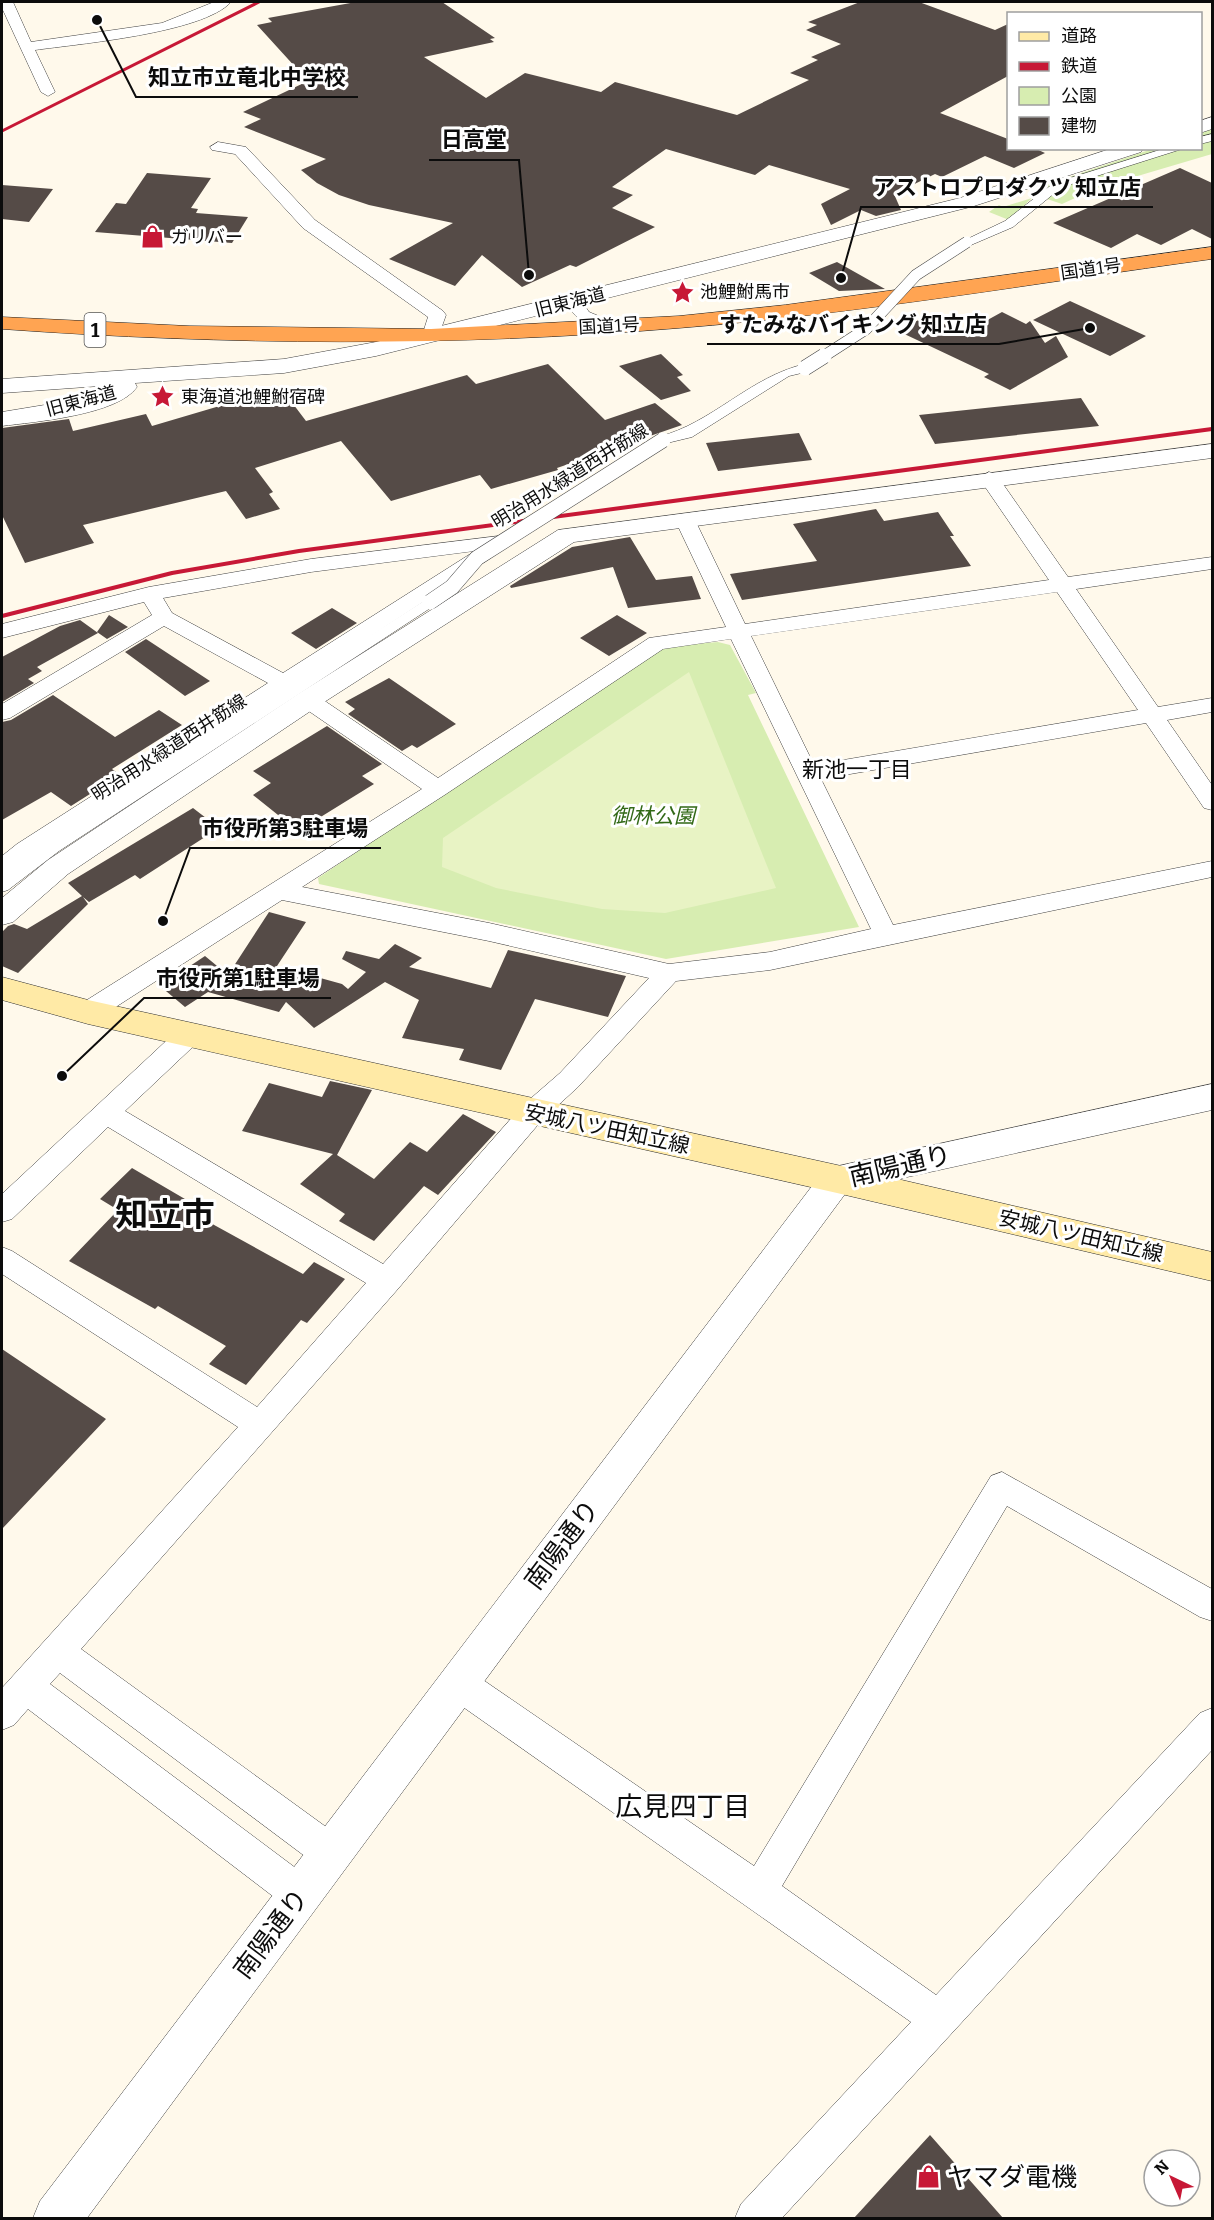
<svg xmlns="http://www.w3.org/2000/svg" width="1214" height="2220" viewBox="0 0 1214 2220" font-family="Bitter,'Noto Sans JP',serif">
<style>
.green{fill:#d7edb1}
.pitch{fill:#e8f3c4}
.building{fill:#554b47}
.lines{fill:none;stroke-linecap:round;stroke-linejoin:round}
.pedestrian-casing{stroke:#3f3f3f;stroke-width:1}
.minor-casing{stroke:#3f3f3f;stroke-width:1}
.tertiary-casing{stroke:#3f3f3f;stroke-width:1}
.secondary-casing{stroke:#2e2e2e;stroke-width:1}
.trunk-casing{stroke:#1d1d1d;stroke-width:1}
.pedestrian{fill:#fff;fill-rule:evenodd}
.minor{fill:#fff;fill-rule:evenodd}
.tertiary{fill:#fff;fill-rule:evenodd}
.secondary{fill:#ffeaa6;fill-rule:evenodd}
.trunk{fill:#ffa452;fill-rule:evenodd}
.rail-far1{stroke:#c71836;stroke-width:3}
.rail{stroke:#c71836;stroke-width:4}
.pedestrian-bridge-far1-casing{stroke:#3f3f3f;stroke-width:12;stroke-linecap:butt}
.pedestrian-bridge-casing{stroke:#3f3f3f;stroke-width:16;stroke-linecap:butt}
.pedestrian-bridge-far1{stroke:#fff;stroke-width:11}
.pedestrian-bridge{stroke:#fff;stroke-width:15}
.labels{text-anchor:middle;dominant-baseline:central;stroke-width:6;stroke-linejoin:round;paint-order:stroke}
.far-poi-label{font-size:18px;fill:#0c0c0c;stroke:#fff;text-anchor:start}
.far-street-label{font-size:18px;fill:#0c0c0c;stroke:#fff}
.shield{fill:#fff;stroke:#555;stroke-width:1.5}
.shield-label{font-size:20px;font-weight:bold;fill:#0c0c0c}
.park-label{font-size:21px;font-style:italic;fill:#326917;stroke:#fff}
.street-label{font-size:21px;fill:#0c0c0c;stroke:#fff}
.neighbourhood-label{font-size:22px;fill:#0c0c0c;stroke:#fff}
.near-street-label{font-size:26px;fill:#0c0c0c;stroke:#fff}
.near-poi-label{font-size:26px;fill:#0c0c0c;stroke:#fff;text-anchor:start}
.near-neighbourhood-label{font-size:27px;fill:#0c0c0c;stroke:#fff}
.town-label{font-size:33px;font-weight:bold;fill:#0c0c0c;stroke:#fff}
.leader{fill:none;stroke:#0c0c0c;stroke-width:2}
.callout-dot{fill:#0c0c0c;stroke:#fff;stroke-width:2}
.callout-label{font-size:22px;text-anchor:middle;font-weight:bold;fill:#0c0c0c;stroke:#fff;stroke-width:6;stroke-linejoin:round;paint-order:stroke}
</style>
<rect width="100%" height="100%" fill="#fff9eb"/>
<path class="green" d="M1212,129V154L1097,188L1062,204L1044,198L1037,188L1152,149L1200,148L1201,133Z
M1032,198L1009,220L989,212L999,205L1003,207Z
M718,642L730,645L756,693L748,695L859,927L666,959L319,884L318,878L660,647Z"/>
<path class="pitch" d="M689,672L776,888L665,913L602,909L496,888L442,867L443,838Z"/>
<path class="building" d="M356,2H442L495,38L490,39L494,42L424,57L486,98L525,73L601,92L615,82L737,115L809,80L790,73L818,60L811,57L841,44L806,30L817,25L808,22L860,2H919L995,30L1008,24V76L940,113L1008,139V148H1034L1045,153L1014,168L985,156L942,177L935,174L894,194L901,210L876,216L861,210L831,225L821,204L850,189L769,165L755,175L666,149L612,187L633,195L612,208L655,227L576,267L570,265L522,287L482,255L455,286L389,259L453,223L369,205L339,195L317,183L301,170L326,159L244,127L261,119L243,112L308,81L257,25L272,22L268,18Z
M1180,168L1212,183V239L1192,229L1161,245L1137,234L1111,248L1053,223Z
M147,173L211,178L191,208L198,209L196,213L248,217L232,243L95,232L116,203L126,204Z
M2,185L53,189L29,222L2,219Z
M837,262L885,289L839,291L809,273Z
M1070,301L1146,336L1110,356L1033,320Z
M1002,312L1026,324L1030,321L1045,343L1056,336L1068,357L1010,390L984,377L989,374L898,331L926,316L964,333Z
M661,354L683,375L677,377L691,391L661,400L619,366Z
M548,364L605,420L655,403L682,425L557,468L558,470L491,489L480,475L391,501L341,441L255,468L273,492L269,494L280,509L246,519L226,491L83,525L94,543L25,563L2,515V428L69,419L73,431L146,414L152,426L281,388L306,421L467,375L476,384Z
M1081,398L1099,426L935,444L919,415Z
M799,433L812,460L718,471L706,443Z
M876,509L884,521L938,512L954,536H950L971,566L742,600L730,574L817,561L793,524Z
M630,537L656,580L692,576L701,599L628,608L613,567L511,588L510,586L572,547Z
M332,608L357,623L316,649L291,633Z
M109,615L128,627L107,639L97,632Z
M617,615L647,633L609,656L580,638Z
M80,620L98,633L37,667L42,671L28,679L34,683L2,702V657L60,626Z
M146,639L210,681L185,696L125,652Z
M389,678L456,724L417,748L412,745L402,751L348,714L355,709L345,702Z
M53,695L115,737L159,710L182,725L112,769L120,775L71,806L51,792L2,820V722L11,720Z
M327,726L382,764L362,776L374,784L298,831L253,795L271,783L253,771Z
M193,808L219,828L140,879L135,875L89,902L83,897L88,904L18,973L2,966V932L8,926L14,924L27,929L82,896L68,883Z
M269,912L306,922L277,966L342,984L348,989L366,972L342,959L346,951L379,959L395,944L422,958L409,967L491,988L508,950L626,976L608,1017L535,999L501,1070L459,1060L464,1049L402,1038L419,1000L385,982L314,1028L286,1002L279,1012L208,992L185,1007L160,986L205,956L228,975Z
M330,1081L372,1090L337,1155L374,1179L410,1142L427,1152L463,1114L496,1132L438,1195L424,1186L374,1241L339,1221L345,1214L300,1184L333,1154L242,1131L269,1083L322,1097Z
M132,1168L202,1209L196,1215L303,1274L314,1262L345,1279L307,1323L301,1320L246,1385L209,1364L226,1346L158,1306L155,1309L69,1261L118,1210L100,1199Z
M2,1349L106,1419L2,1529Z
M930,2135L1003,2218H854Z"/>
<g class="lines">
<defs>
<path id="pedestrian" d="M1212,134V141L1200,144V137Z
M1166,148H1185L1062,187L1013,227L971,245L961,242L1005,221L1054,183Z
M805,364L812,368L810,371L789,376L692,437L663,444L656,440L658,437C713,423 749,377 805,364Z
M430,597L435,599L438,602L435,605L59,851L8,890L2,892V877L47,843Z"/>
<path id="minor" d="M2,2H13L31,42L162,23L214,2H231C203,33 78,44 35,50L55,92L48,96L41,92L2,8Z
M218,142L246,147L315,220L443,311L446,315L437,340H425L422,336L428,317L303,228L235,154L212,150L210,147Z
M573,296L579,297L589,312L613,322L616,326L613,330C592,335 575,317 564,301Z
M989,472L996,474L1068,577L1212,557V569L1076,589L1158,707L1212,698V712L1167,720L1212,785V810L1204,808L1146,723L821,779L893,925L1212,861V877L770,970L676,981L578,1087L542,1120L397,1290L81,1649L344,1840L349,1853L344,1866L331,1871L318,1866L60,1673L50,1684L313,1881L318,1894L313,1907L300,1912L287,1907L28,1709L14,1725L2,1730V1688L238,1427L2,1274V1247L12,1251L257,1407L366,1283L108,1127L12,1219L2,1222V1194L180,1028L189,1025L198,1028L202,1035L198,1042L125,1111L383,1264L522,1106L560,1073L649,978L489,941L282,900L97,1019L88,1022L79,1019L75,1012L79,1005L422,789L300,705L297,700L300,695H316L438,778L649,638L726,627L675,520L678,516H692L695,520L745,624L1049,580L979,478ZM1057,592L1138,710L814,765L751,636ZM731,639L871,929L770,952L669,964L489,923L302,887L446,794L663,649Z
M499,536L506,538L509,542L506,546L492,549L495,553L492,557L33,856L11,875L2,877V856L17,844L268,683L164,626L10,718L2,720V704L152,615L144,602L2,638V624L149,587L311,559ZM475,551L283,673L172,613L163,598L311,572Z
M1002,1472L1212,1589V1621L1200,1617L1007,1506L782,1886L936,1995L1200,1713L1212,1708V1750L782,2218H735L741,2204L911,2022L446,1695L441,1683L446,1671L458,1667L470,1671L754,1866L991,1476Z"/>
<path id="tertiary" d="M1212,117V129L1200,133V121Z
M1113,148H1143L1141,152L974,206L376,356L284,373L135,383L137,387C118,415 34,422 2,426V412L81,399L114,385L2,393V379L284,359L376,342L960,198Z
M1212,444V458L574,542L318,706L68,874L13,922L2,925V898L48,860L298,694L558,530Z
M1212,1084V1110L848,1190L87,2218H33L40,2201L825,1169Z"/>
<path id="secondary" d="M2,977L88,1000L837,1165L1212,1252V1281L837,1193L88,1024L2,1000Z"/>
<path id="trunk" d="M1212,247V259C1036,283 856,314 679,328C453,347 227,345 2,329V317L189,326L431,329L679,316L785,305Z"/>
</defs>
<use href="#pedestrian" class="pedestrian-casing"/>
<use href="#minor" class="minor-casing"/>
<use href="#tertiary" class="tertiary-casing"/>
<use href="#secondary" class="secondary-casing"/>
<use href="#trunk" class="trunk-casing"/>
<use href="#pedestrian" class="pedestrian"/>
<use href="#minor" class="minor"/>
<use href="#tertiary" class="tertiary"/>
<use href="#secondary" class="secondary"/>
<use href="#trunk" class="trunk"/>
<path class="rail-far1" d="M2,131L259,2"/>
<path class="rail" d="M2,616L172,573L299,551L1212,429"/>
<defs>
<path id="pedestrian-bridge-far1" d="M821,358L866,329L916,275L967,242"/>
<path id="pedestrian-bridge" d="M805,368L824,356
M430,602L452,587L477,558L663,440"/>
</defs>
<use href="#pedestrian-bridge-far1" class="pedestrian-bridge-far1-casing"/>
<use href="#pedestrian-bridge" class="pedestrian-bridge-casing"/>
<use href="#pedestrian-bridge-far1" class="pedestrian-bridge-far1"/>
<use href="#pedestrian-bridge" class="pedestrian-bridge"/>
</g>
<defs>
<symbol id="shop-bare" viewBox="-9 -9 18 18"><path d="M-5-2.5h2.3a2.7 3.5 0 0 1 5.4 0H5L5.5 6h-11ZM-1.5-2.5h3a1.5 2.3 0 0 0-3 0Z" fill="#c71836" stroke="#fff" stroke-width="2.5" paint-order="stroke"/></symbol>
<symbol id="sight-bare" viewBox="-9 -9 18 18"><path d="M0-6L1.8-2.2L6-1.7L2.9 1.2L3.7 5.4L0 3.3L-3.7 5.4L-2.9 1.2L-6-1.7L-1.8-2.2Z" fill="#c71836" stroke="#fff" stroke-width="2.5" paint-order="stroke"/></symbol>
</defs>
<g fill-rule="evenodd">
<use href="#shop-bare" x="136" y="220" width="33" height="33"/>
<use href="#sight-bare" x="666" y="276" width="33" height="33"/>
<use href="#sight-bare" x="146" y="380" width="33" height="33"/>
<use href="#shop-bare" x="912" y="2160" width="33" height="33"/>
</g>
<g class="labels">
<g class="far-poi-label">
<text x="171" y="237">ガリバー</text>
<text x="700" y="292">池鯉鮒馬市</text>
<text x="181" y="397">東海道池鯉鮒宿碑</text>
</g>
<g class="far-street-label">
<text transform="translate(1091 269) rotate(-8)">国道1号</text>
<text transform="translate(570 302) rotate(-14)">旧東海道</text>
<text transform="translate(609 326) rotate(-3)">国道1号</text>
<text transform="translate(81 401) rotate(-15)">旧東海道</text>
<text transform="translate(570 476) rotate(-32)">明治用水緑道西井筋線</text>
<text transform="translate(169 748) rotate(-33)">明治用水緑道西井筋線</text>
</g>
<rect class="shield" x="84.5" y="313" width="21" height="34" rx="4.5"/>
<g class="shield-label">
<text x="95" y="330">1</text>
</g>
<g class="park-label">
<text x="653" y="816">御林公園</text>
</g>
<g class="street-label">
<text transform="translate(607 1129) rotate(12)">安城八ツ田知立線</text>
<text transform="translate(1081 1236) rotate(13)">安城八ツ田知立線</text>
</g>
<g class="neighbourhood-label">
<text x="857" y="769">新池一丁目</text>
</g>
<g class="near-street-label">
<text transform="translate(900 1166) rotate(-13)">南陽通り</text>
<text transform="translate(562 1545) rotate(-53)">南陽通り</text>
<text transform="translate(271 1934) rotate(-53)">南陽通り</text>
</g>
<g class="near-poi-label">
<text x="947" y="2177">ヤマダ電機</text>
</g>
<g class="near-neighbourhood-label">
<text x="683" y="1807">広見四丁目</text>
</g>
<g class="town-label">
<text x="165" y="1215">知立市</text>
</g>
</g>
<path class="leader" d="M97 20L136 97H358M529 275L519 160H429M841 278L861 207H1153M1090 328L999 344H707M163 921L190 848H381M62 1076L144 998H331"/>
<g class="callout-dot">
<circle cx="97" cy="20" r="6"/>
<circle cx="529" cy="275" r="6"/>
<circle cx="841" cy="278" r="6"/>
<circle cx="1090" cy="328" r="6"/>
<circle cx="163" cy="921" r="6"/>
<circle cx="62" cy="1076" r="6"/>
</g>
<g class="callout-label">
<text x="247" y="85">知立市立竜北中学校</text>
<text x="474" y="147">日高堂</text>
<text x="1007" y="195">アストロプロダクツ 知立店</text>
<text x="853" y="332">すたみなバイキング 知立店</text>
<text x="285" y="836">市役所第3駐車場</text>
<text x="238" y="986">市役所第1駐車場</text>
</g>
<rect width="1214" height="2220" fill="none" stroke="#0c0c0c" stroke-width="6"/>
<rect x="1007" y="12" width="195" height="138" fill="#ffffff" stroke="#9e9e9e" stroke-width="1.5"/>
<rect x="1019" y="32" width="30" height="9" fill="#ffeaa6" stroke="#9e9e9e" stroke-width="1.5"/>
<text x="1061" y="42" font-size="18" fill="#0c0c0c">道路</text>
<rect x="1019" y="62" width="30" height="9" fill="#c71836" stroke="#9e9e9e" stroke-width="1.5"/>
<text x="1061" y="72" font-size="18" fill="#0c0c0c">鉄道</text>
<rect x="1019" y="87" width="30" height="18" fill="#d7edb1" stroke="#9e9e9e" stroke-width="1.5"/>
<text x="1061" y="102" font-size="18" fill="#0c0c0c">公園</text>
<rect x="1019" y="117" width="30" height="18" fill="#554b47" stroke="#9e9e9e" stroke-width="1.5"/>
<text x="1061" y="132" font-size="18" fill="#0c0c0c">建物</text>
<g transform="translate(1172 2178) rotate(316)"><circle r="28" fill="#ffffff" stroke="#9e9e9e" stroke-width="1.5"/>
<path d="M0-4.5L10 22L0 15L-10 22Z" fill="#c71836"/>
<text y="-9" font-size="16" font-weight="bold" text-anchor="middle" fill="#0c0c0c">N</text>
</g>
</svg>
